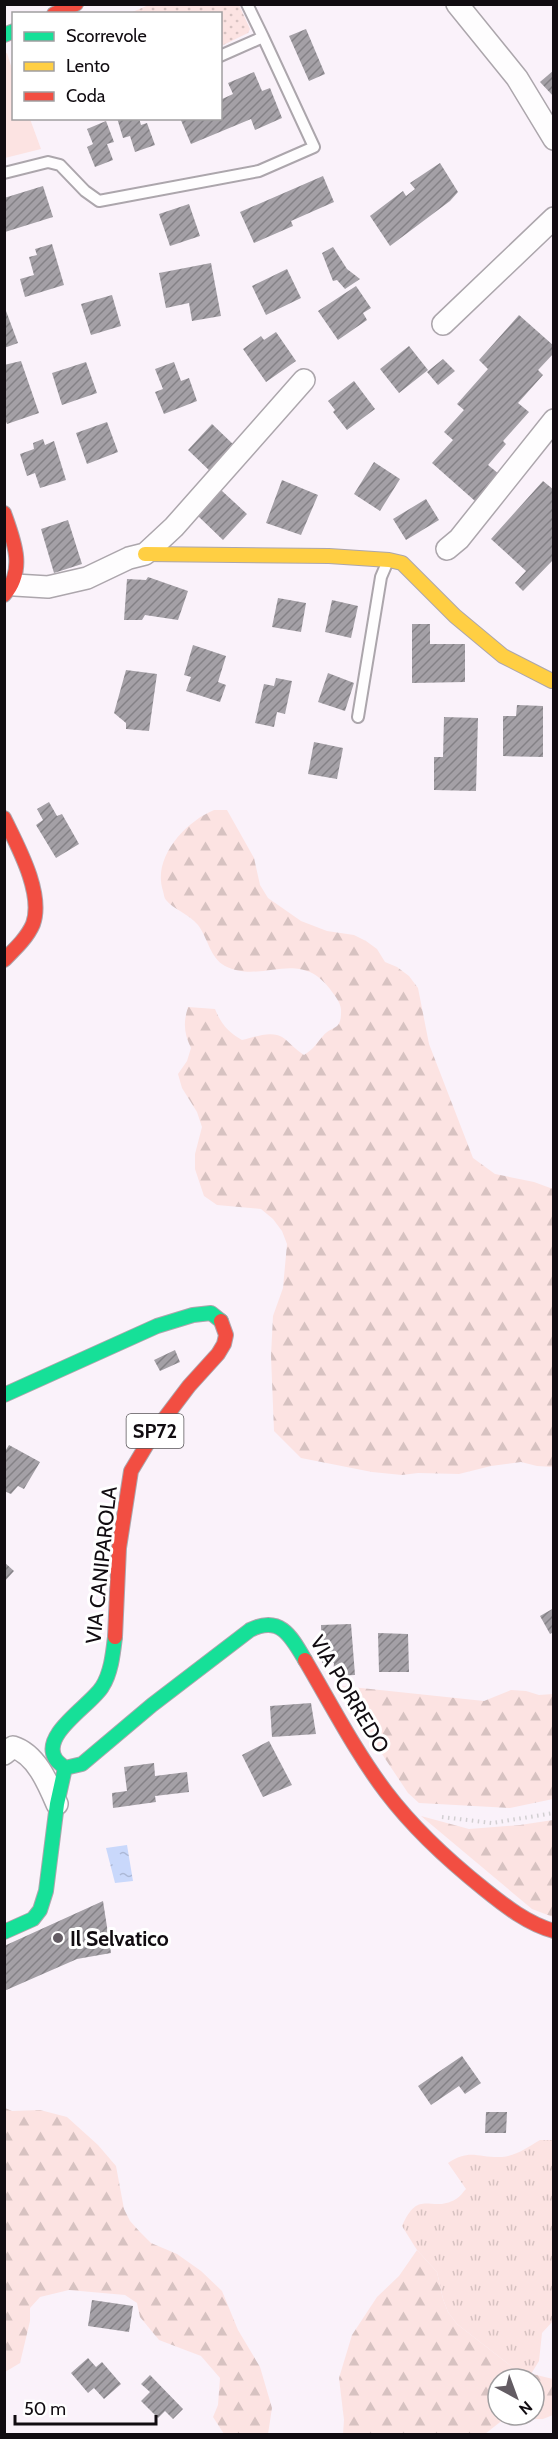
<svg xmlns="http://www.w3.org/2000/svg" width="558" height="2439" viewBox="0 0 558 2439" font-family="Cabin,sans-serif">
<style>
.grass{fill:url(#grass-tufts)}
.forest{fill:url(#forest-firs);fill-rule:evenodd}
.park{fill:#fce3e2}
.garden{fill:url(#garden-dots)}
.water{fill:url(#water-ripples)}
.building{fill:url(#building-hatch)}
.lines{fill:none;stroke-linecap:round;stroke-linejoin:round}
.lane-casing{stroke:#aca6ac;stroke-width:14}
.street-casing{stroke:#aca6ac;stroke-width:24}
.fast-casing{stroke:#aca6ac;stroke-width:16}
.slow-casing{stroke:#aca6ac;stroke-width:16}
.jam-casing{stroke:#aca6ac;stroke-width:16}
.path{stroke:#d2cfd2;stroke-width:4;stroke-dasharray:1.5 4.5;stroke-linecap:butt}
.lane{stroke:#fefdfe;stroke-width:10}
.street{stroke:#fefdfe;stroke-width:21}
.fast{stroke:#16e098;stroke-width:14}
.slow{stroke:#ffcf43;stroke-width:14}
.jam{stroke:#f24e42;stroke-width:14}
.poi-dot{fill:#635c63;stroke:#fff;stroke-width:2}
.labels{text-anchor:middle;dominant-baseline:central;stroke-width:6;stroke-linejoin:round;paint-order:stroke}
.shield{fill:#fff;stroke:#585558;stroke-width:1.5}
.shield-label{font-size:20px;font-weight:bold;fill:#110c11}
.street-label{font-size:21px;fill:#110c11;stroke:#fff}
.poi-label{font-size:21px;font-weight:bold;fill:#110c11;stroke:#fff;text-anchor:start}
</style>
<defs>
<pattern id="grass-tufts" width="24" height="20" patternUnits="userSpaceOnUse" patternTransform="scale(1.5)"><rect width="24" height="20" fill="#fce3e2"/><path d="M3 7l-1-3M5 7V3M7 7l1-3M15 17l-1-3M17 17v-4M19 17l1-3" fill="none" stroke="#d7c2c1"/></pattern>
<pattern id="forest-firs" width="22" height="20" patternUnits="userSpaceOnUse" patternTransform="scale(1.5)"><rect width="22" height="20" fill="#fce3e2"/><path d="M5 1l3.5 6h-7zM16 11l3.5 6h-7z" fill="#d7c2c1"/></pattern>
<pattern id="garden-dots" width="8" height="8" patternUnits="userSpaceOnUse" patternTransform="scale(1.5)"><rect width="8" height="8" fill="#fce3e2"/><path d="M2 2h.1M6 6h.1" fill="none" stroke="#d7c2c1" stroke-width="1.8" stroke-linecap="round"/></pattern>
<pattern id="water-ripples" width="26" height="14" patternUnits="userSpaceOnUse" patternTransform="scale(1.5)"><rect width="26" height="14" fill="#c9d8fb"/><path d="M2 4q2-2 4 0t4 0M15 11q2-2 4 0t4 0" fill="none" stroke="#acb8d6"/></pattern>
<pattern id="building-hatch" width="6" height="6" patternUnits="userSpaceOnUse" patternTransform="scale(1.5)"><rect width="6" height="6" fill="#a4a0a6"/><path d="M-1 1l2-2M0 6l6-6M5 7l2-2" fill="none" stroke="#848186"/></pattern>
</defs>
<rect width="100%" height="100%" fill="#faf2fa"/>
<path class="grass" d="M540,2140H553V2321L542,2333L539,2361L531,2374L516,2370L457,2324L448,2312L443,2299L437,2272L417,2250L402,2226C419,2187 431,2214 456,2199C460,2197 463,2192 466,2189L448,2163C470,2148 478,2158 502,2157C516,2156 528,2147 540,2140Z"/>
<path class="forest" d="M214,810H227L254,858L260,885L268,898L301,921L327,931L354,935L366,941L377,949L385,962L397,967L409,976L418,988L429,1044L473,1158L495,1174L534,1182L553,1189V1467L537,1466L521,1462L491,1466L459,1474L418,1473L402,1475L372,1472L301,1458L274,1431L271,1356L273,1316L283,1288L287,1244L282,1231L273,1219L261,1209L217,1205L204,1196L195,1169V1154L202,1127L197,1112L182,1088L178,1074L187,1061L191,1048C184,1033 183,1023 188,1007L215,1009C221,1024 228,1032 242,1040C255,1037 273,1029 285,1039C291,1044 296,1050 304,1055C315,1048 315,1045 323,1036C332,1025 342,1032 341,1009C340,1001 334,995 330,989C298,947 263,985 225,966C210,958 208,938 198,925C189,914 173,909 166,900C164,898 164,894 163,891C152,858 185,822 214,810Z
M342,1686L484,1701L511,1690L526,1691L539,1695L553,1694V1799L510,1808L419,1803L408,1793L346,1700Z
M421,1816L469,1829L520,1825L553,1820V1917L532,1909Z
M5,2108L12,2111L40,2110L67,2117L98,2145L116,2166L124,2209L130,2221L140,2232L151,2243L177,2254L201,2271L222,2291L238,2330L260,2367L272,2408L268,2434H224L213,2417L218,2405L220,2378L201,2356L159,2340L140,2317L137,2303L125,2295L69,2290L40,2297L30,2308V2321L20,2363L5,2372Z
M417,2250L437,2272L443,2299L448,2312L457,2324L516,2370L553,2379V2415L543,2419H504L485,2434H343L344,2420L339,2378L352,2335L377,2297L399,2276ZM498,2379H534V2415H498Z"/>
<path class="park" d="M7,53L13,72L14,118L30,119L41,149L5,158L4,54Z"/>
<path class="garden" d="M151,4L239,5L250,29L248,33L221,46L220,14L130,13Z"/>
<path class="water" d="M127,1845L133,1881L115,1883L106,1848Z"/>
<path class="building" d="M306,29L325,74L309,81L289,36Z
M554,70V97L540,82Z
M254,72L262,91L270,88L282,118L255,130L251,119L191,144L180,118H220V100L233,94L228,83Z
M117,118H139L141,125L147,123L155,145L135,152L130,136L123,138Z
M106,121L114,142L107,144L113,160L95,167L87,147L93,144L87,129Z
M440,163L458,192L450,201L390,246L370,216L403,191L406,196L415,189L410,183Z
M323,176L334,202L291,221L293,226L254,243L240,212Z
M43,186L53,217L5,232L4,198Z
M189,204L200,236L170,246L159,214Z
M52,244L64,285L25,297L20,279L34,275L29,257L37,255L35,249Z
M333,247L347,269L360,279L345,289L337,280L333,281L322,253Z
M211,263L221,316L192,321L189,303L166,308L159,273Z
M287,269L301,298L266,315L252,286Z
M356,286L371,308L363,313L367,320L338,340L318,311Z
M112,295L121,326L91,335L81,304Z
M4,311H6L18,343L4,348Z
M519,315L554,346V353L538,370L543,375L518,403L529,412L503,441L506,444L488,465L499,474L475,501L432,463L453,440L444,432L464,410L457,404L488,369L479,360Z
M276,332L296,361L266,382L243,349L261,336L264,340Z
M409,346L428,370L399,393L380,369Z
M443,359L455,371L438,385L427,372Z
M21,361L39,413L7,424L4,417V365Z
M86,362L97,393L62,405L52,373Z
M174,362L181,381L189,378L197,401L164,414L155,392L163,389L155,369Z
M354,381L375,409L347,430L333,412L335,410L328,401Z
M107,422L118,452L87,464L76,433Z
M212,424L236,447L212,473L188,450Z
M43,439L45,445L54,441L66,480L40,488L35,473L27,476L20,454L34,449L33,443Z
M374,462L400,479L380,511L354,494Z
M282,480L318,495L301,535L266,523Z
M543,481L554,490V559L523,591L515,583L526,571L491,539Z
M221,490L247,514L223,540L198,516Z
M426,499L439,520L406,540L393,519Z
M68,520L82,564L54,573L41,529Z
M148,577L188,591L178,620L145,615L142,620H124L127,579L146,580Z
M278,598L306,603L301,632L272,627Z
M332,600L358,606L351,638L325,632Z
M412,624H430V644H465V682L412,683Z
M193,645L226,656L218,682L226,685L220,702L186,691L191,677L184,675Z
M126,670L157,674L149,731L126,729V723L114,713Z
M328,673L354,683L345,711L318,702Z
M276,678L292,681L285,714L277,712L274,727L255,723L264,684L274,686Z
M517,705L543,706V757L503,756V716H516Z
M444,717L478,718L476,791L434,790V757H443Z
M314,742L343,748L337,779L308,774Z
M49,802L57,816L62,814L79,844L56,858L36,825L43,820L37,809Z
M175,1350L180,1362L160,1371L154,1360Z
M9,1445L40,1462L24,1489L18,1486L11,1494L4,1491V1453Z
M4,1562L14,1571L4,1582Z
M554,1608V1632L550,1634L540,1616Z
M351,1624L355,1675L333,1676L334,1663H322L321,1625Z
M378,1633L408,1634L409,1672H379Z
M311,1703L316,1734L272,1737L270,1706Z
M269,1741L292,1785L263,1797L242,1755Z
M154,1763L155,1776L187,1772L189,1792L155,1796L156,1802L113,1808L112,1793L127,1791L124,1767Z
M103,1901L111,1953L77,1959L4,1991V1946Z
M462,2056L481,2083L465,2094L459,2086L431,2105L418,2086Z
M486,2112H507L506,2133H485Z
M92,2300L133,2306L129,2332L88,2326Z
M88,2358L96,2367L102,2362L121,2384L104,2399L94,2388L88,2393L71,2373Z
M150,2375L183,2409L173,2419L165,2411L158,2418L141,2401L150,2392L141,2384Z"/>
<g class="lines">
<defs>
<path id="lane" d="M220,56L263,37L247,4
M4,173L48,162L60,165L85,191L99,201L259,171L314,147L263,37
M358,717L381,577L387,563"/>
<path id="street" d="M457,4L517,78L554,139
M443,324L554,218
M447,549L459,539L554,420
M15,585L48,587L87,578L129,558L145,554L174,527L304,380
M4,1754L13,1747C36,1754 48,1783 57,1804"/>
<path id="fast" d="M4,35L14,31
M4,1395L157,1326L193,1315L211,1313L221,1321
M115,1637C113,1654 111,1673 102,1687C91,1705 41,1734 55,1758C57,1762 62,1765 65,1768L82,1764L152,1705L250,1630C280,1615 291,1636 305,1660
M4,1932L33,1919L40,1910L46,1891L57,1804L65,1768"/>
<path id="slow" d="M145,554L329,556L389,560L402,563L455,616L503,656L552,681"/>
<path id="jam" d="M54,14L76,4
M4,513C14,541 26,570 4,595
M4,818C17,845 44,893 33,924C27,938 15,949 4,960
M115,1637L119,1548L131,1471L155,1431L189,1386L218,1354L224,1344L226,1335L221,1321
M305,1660C331,1704 355,1751 386,1792C414,1829 449,1861 484,1889C505,1906 528,1924 554,1931"/>
</defs>
<use href="#lane" class="lane-casing"/>
<use href="#street" class="street-casing"/>
<use href="#fast" class="fast-casing"/>
<use href="#slow" class="slow-casing"/>
<use href="#jam" class="jam-casing"/>
<path class="path" d="M442,1817L492,1823L554,1813"/>
<use href="#lane" class="lane"/>
<use href="#street" class="street"/>
<use href="#fast" class="fast"/>
<use href="#slow" class="slow"/>
<use href="#jam" class="jam"/>
</g>
<circle class="poi-dot" cx="58" cy="1938" r="6"/>
<g class="labels">
<rect class="shield" x="126.5" y="1414" width="57" height="34" rx="4.5"/>
<g class="shield-label">
<text x="155" y="1431">SP72</text>
</g>
<g class="street-label">
<text transform="translate(101 1565) rotate(-84)">VIA CANIPAROLA</text>
<text transform="translate(350 1694) rotate(59)">VIA PORREDO</text>
</g>
<g class="poi-label">
<text x="70" y="1938">Il Selvatico</text>
</g>
</g>
<rect width="558" height="2439" fill="none" stroke="#110c11" stroke-width="12"/>
<rect x="12" y="12" width="210" height="108" fill="#ffffff" stroke="#a09ea0" stroke-width="1.5"/>
<rect x="24" y="32" width="30" height="9" fill="#16e098" stroke="#a09ea0" stroke-width="1.5"/>
<text x="66" y="42" font-size="18" fill="#110c11">Scorrevole</text>
<rect x="24" y="62" width="30" height="9" fill="#ffcf43" stroke="#a09ea0" stroke-width="1.5"/>
<text x="66" y="72" font-size="18" fill="#110c11">Lento</text>
<rect x="24" y="92" width="30" height="9" fill="#f24e42" stroke="#a09ea0" stroke-width="1.5"/>
<text x="66" y="102" font-size="18" fill="#110c11">Coda</text>
<g transform="translate(516 2397) rotate(139)"><circle r="28" fill="#ffffff" stroke="#a09ea0" stroke-width="1.5"/>
<path d="M0-4.5L10 22L0 15L-10 22Z" fill="#635c63"/>
<text y="-9" font-size="16" font-weight="bold" text-anchor="middle" fill="#110c11">N</text>
</g>
<path d="M15 2415v9h141v-9" fill="none" stroke="#110c11" stroke-width="3"/>
<text x="24" y="2415" font-size="18" fill="#110c11" stroke="#ffffff" stroke-width="4.5" paint-order="stroke">50 m</text>
</svg>
